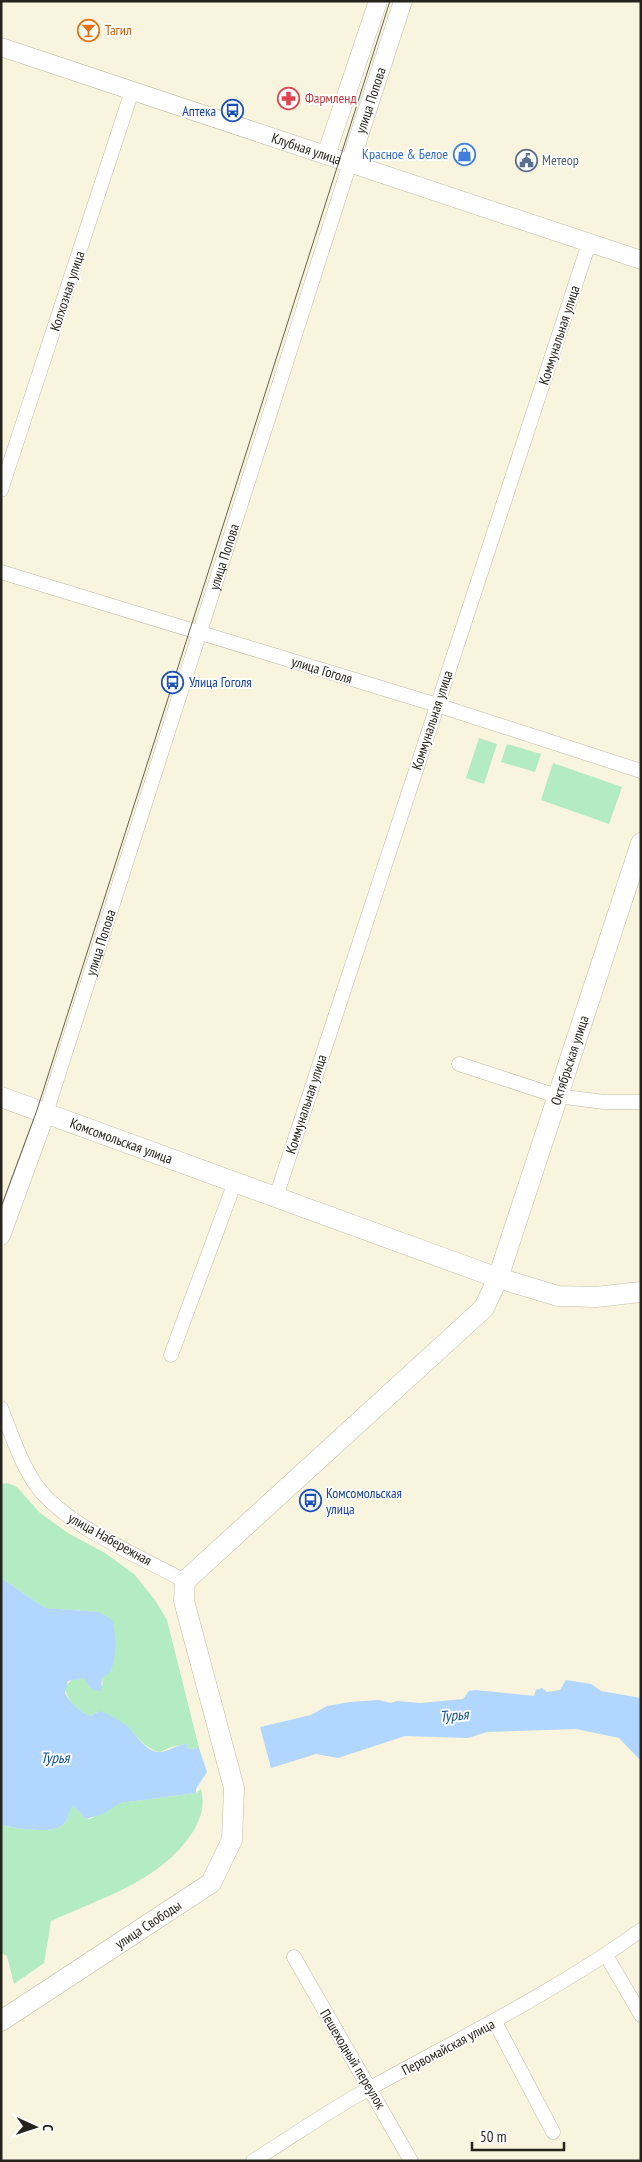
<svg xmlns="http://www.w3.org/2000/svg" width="642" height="2162" viewBox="0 0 642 2162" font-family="'PT Sans Narrow',sans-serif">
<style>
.green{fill:#b3ebc3}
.water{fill:#b1d6ff}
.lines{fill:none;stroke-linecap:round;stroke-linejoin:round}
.minor-casing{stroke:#c0bba6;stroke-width:15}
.tertiary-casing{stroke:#c0bba6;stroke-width:19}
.secondary-casing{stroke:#c0bba6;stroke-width:21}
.minor{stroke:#fff;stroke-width:14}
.tertiary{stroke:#fff;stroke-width:18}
.secondary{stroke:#fff;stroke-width:20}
.tram{stroke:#636155;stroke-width:1}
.labels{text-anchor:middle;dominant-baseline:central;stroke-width:4;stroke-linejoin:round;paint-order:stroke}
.food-label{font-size:14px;fill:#c56008;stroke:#fff;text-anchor:start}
.health-label{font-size:14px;fill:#be3a42;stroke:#fff;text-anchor:start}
.street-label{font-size:14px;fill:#25231b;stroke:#fff}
.transit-label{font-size:14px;fill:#164399;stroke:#fff;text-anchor:start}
.shop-label{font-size:14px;fill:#366cbe;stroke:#fff;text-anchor:end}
.service-label{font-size:14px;fill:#4e5e75;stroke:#fff;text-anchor:start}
.water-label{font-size:15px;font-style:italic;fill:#0e518c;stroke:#fff}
</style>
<rect width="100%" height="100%" fill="#f8f4de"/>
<path class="green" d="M479,738L497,744L484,784L466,778Z
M507,744L541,754L535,772L501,762Z
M553,763L622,787L609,824L541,800Z
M7,1483L17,1487L40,1513L68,1533L105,1553L134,1574L155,1600L167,1620L199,1748L187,1749L186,1744L171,1747L160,1752L155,1751L145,1745L127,1727L97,1712L91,1716C78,1711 64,1699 66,1685L73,1679L84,1677L92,1690L103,1685L102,1678L106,1674L99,1612L45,1608L1,1578V1484Z
M201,1789C205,1805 201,1819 192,1833C161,1881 101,1898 51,1921L44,1963L14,1984L7,1956L1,1953V1825C15,1828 54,1835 64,1824C69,1819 68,1811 73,1806L86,1819H90L120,1803L196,1793Z"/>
<path class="water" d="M1,1578L45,1608L99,1612L112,1620C117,1636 117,1657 110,1672L102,1678L101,1691L92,1690L84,1678L68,1681L65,1693C70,1703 80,1712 91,1716L99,1711C109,1714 119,1720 127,1726C136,1734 146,1753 160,1752C167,1752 176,1745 186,1744L188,1749L199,1748L207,1772L196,1789V1793L120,1803L105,1813L86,1819L73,1806C68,1811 69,1819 64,1824C54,1835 15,1828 1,1825Z
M566,1680L591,1684L601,1691L641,1698V1761L619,1738L576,1729L487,1732L468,1738L405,1736L338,1758L316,1754L271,1768L260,1727L311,1715L327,1706L350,1702L379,1700L391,1703L397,1701L420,1703L463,1699L469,1691L475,1690L534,1696L536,1690L542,1688L547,1692L560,1690Z"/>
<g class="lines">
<defs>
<g id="minor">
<path d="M1,490L132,91"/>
<path d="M1,572L437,705L641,771"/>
<path d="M459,1064L557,1096L604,1102H641"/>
<path id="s1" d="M46,1113L350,163"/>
<path d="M276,1197L589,243"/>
<path d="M171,1355L235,1182"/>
<path d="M1,1408C11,1433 20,1462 36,1485C64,1525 141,1557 185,1581"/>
<path d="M606,1955L641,2015"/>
<path d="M294,1957L411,2161"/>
<path d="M495,2022L553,2132"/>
<path d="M253,2161C293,2136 331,2109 372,2087C463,2037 556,1991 641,1930"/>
</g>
<g id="tertiary">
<path id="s2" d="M1,47L641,260"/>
<path d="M326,155L378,1"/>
<path id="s3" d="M350,163L403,1"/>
<path d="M1,1236L46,1113"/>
</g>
<g id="secondary">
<path id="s4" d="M1,1097L498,1278L558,1296L596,1297L641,1292"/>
<path id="s5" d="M1,2021L211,1883L232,1840L234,1788L184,1601L185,1581L484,1308L498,1278L641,843"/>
</g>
</defs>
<use href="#minor" class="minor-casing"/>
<use href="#tertiary" class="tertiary-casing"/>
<use href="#secondary" class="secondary-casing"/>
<use href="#minor" class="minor"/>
<use href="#tertiary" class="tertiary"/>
<use href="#secondary" class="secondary"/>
<path class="tram" d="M1,1207L37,1110L390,1"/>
</g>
<defs>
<symbol id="bar-ring" viewBox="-11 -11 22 22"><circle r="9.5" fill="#fff" stroke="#e8710a" stroke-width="1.5"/><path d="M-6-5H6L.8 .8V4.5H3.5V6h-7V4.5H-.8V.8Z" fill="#e8710a"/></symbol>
<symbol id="pharmacy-ring" viewBox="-11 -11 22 22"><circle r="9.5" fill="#fff" stroke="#e0444e" stroke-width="1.5"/><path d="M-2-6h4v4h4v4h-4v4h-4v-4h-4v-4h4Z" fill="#e0444e"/></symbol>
<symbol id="bus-ring" viewBox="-11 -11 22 22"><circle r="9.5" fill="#fff" stroke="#1a4fb4" stroke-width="1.5"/><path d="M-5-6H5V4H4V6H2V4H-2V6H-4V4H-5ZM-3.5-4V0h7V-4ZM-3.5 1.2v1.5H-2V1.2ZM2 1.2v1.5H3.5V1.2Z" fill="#1a4fb4"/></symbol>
<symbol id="shop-ring" viewBox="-11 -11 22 22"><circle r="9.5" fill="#fff" stroke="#3f7fe0" stroke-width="1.5"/><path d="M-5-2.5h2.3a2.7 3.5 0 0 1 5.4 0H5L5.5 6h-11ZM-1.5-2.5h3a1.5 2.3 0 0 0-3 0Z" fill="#3f7fe0"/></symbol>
<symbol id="civic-ring" viewBox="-11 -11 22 22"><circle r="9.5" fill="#fff" stroke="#5c6f8a" stroke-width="1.5"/><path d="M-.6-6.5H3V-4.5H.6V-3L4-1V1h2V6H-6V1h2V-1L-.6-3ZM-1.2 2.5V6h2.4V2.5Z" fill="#5c6f8a"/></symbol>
</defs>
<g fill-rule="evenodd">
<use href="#bar-ring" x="76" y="18" width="25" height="25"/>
<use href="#pharmacy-ring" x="276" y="86" width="25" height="25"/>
<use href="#bus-ring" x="220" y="98" width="25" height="25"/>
<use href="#shop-ring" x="452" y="142" width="25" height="25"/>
<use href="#civic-ring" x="514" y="148" width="25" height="25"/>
<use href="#bus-ring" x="160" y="670" width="25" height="25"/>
<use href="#bus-ring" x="298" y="1488" width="25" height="25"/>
</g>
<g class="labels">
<g class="food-label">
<text x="105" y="30">Тагил</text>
</g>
<g class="health-label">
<text x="305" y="98">Фармленд</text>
</g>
<g class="street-label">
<text stroke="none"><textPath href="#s3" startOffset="66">улица Попова</textPath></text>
<text stroke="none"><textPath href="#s2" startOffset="322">Клубная улица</textPath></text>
<text transform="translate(67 291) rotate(-72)">Колхозная улица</text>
<text transform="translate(559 335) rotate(-72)">Коммунальная улица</text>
<text stroke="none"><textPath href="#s1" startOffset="584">улица Попова</textPath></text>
<text transform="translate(322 670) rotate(17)">улица Гоголя</text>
<text transform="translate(432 720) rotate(-72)">Коммунальная улица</text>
<text stroke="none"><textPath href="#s1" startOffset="179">улица Попова</textPath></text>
<text stroke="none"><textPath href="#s5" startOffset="1232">Октябрьская улица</textPath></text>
<text transform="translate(306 1104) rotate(-72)">Коммунальная улица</text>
<text stroke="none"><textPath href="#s4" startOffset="128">Комсомольская улица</textPath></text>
<text transform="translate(110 1539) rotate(29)">улица Набережная</text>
<text stroke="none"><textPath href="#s5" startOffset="176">улица Свободы</textPath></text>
<text transform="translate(448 2047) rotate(-28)">Первомайская улица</text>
<text transform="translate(353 2059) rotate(59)">Пешеходный переулок</text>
</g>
<g class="transit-label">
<text x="216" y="111" text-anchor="end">Аптека</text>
<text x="189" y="682">Улица Гоголя</text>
<text x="326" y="1493">Комсомольская<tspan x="326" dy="16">улица</tspan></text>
</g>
<g class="shop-label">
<text x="448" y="154">Красное &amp; Белое</text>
</g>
<g class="service-label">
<text x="542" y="160">Метеор</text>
</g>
<g class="water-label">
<text transform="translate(454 1715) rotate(-5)">Турья</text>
<text x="55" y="1757">Турья</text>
</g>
</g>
<rect width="642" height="2162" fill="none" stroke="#25231b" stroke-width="5"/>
<g transform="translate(35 2127) rotate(93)" stroke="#ffffff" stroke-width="4" paint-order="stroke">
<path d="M0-4L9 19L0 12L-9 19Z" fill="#25231b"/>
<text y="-8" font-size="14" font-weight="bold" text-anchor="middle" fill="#25231b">С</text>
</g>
<path d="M472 2142v8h92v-8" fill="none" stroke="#25231b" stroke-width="2.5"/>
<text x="480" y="2142" font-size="15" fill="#25231b" stroke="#ffffff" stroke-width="4" paint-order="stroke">50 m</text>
</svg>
